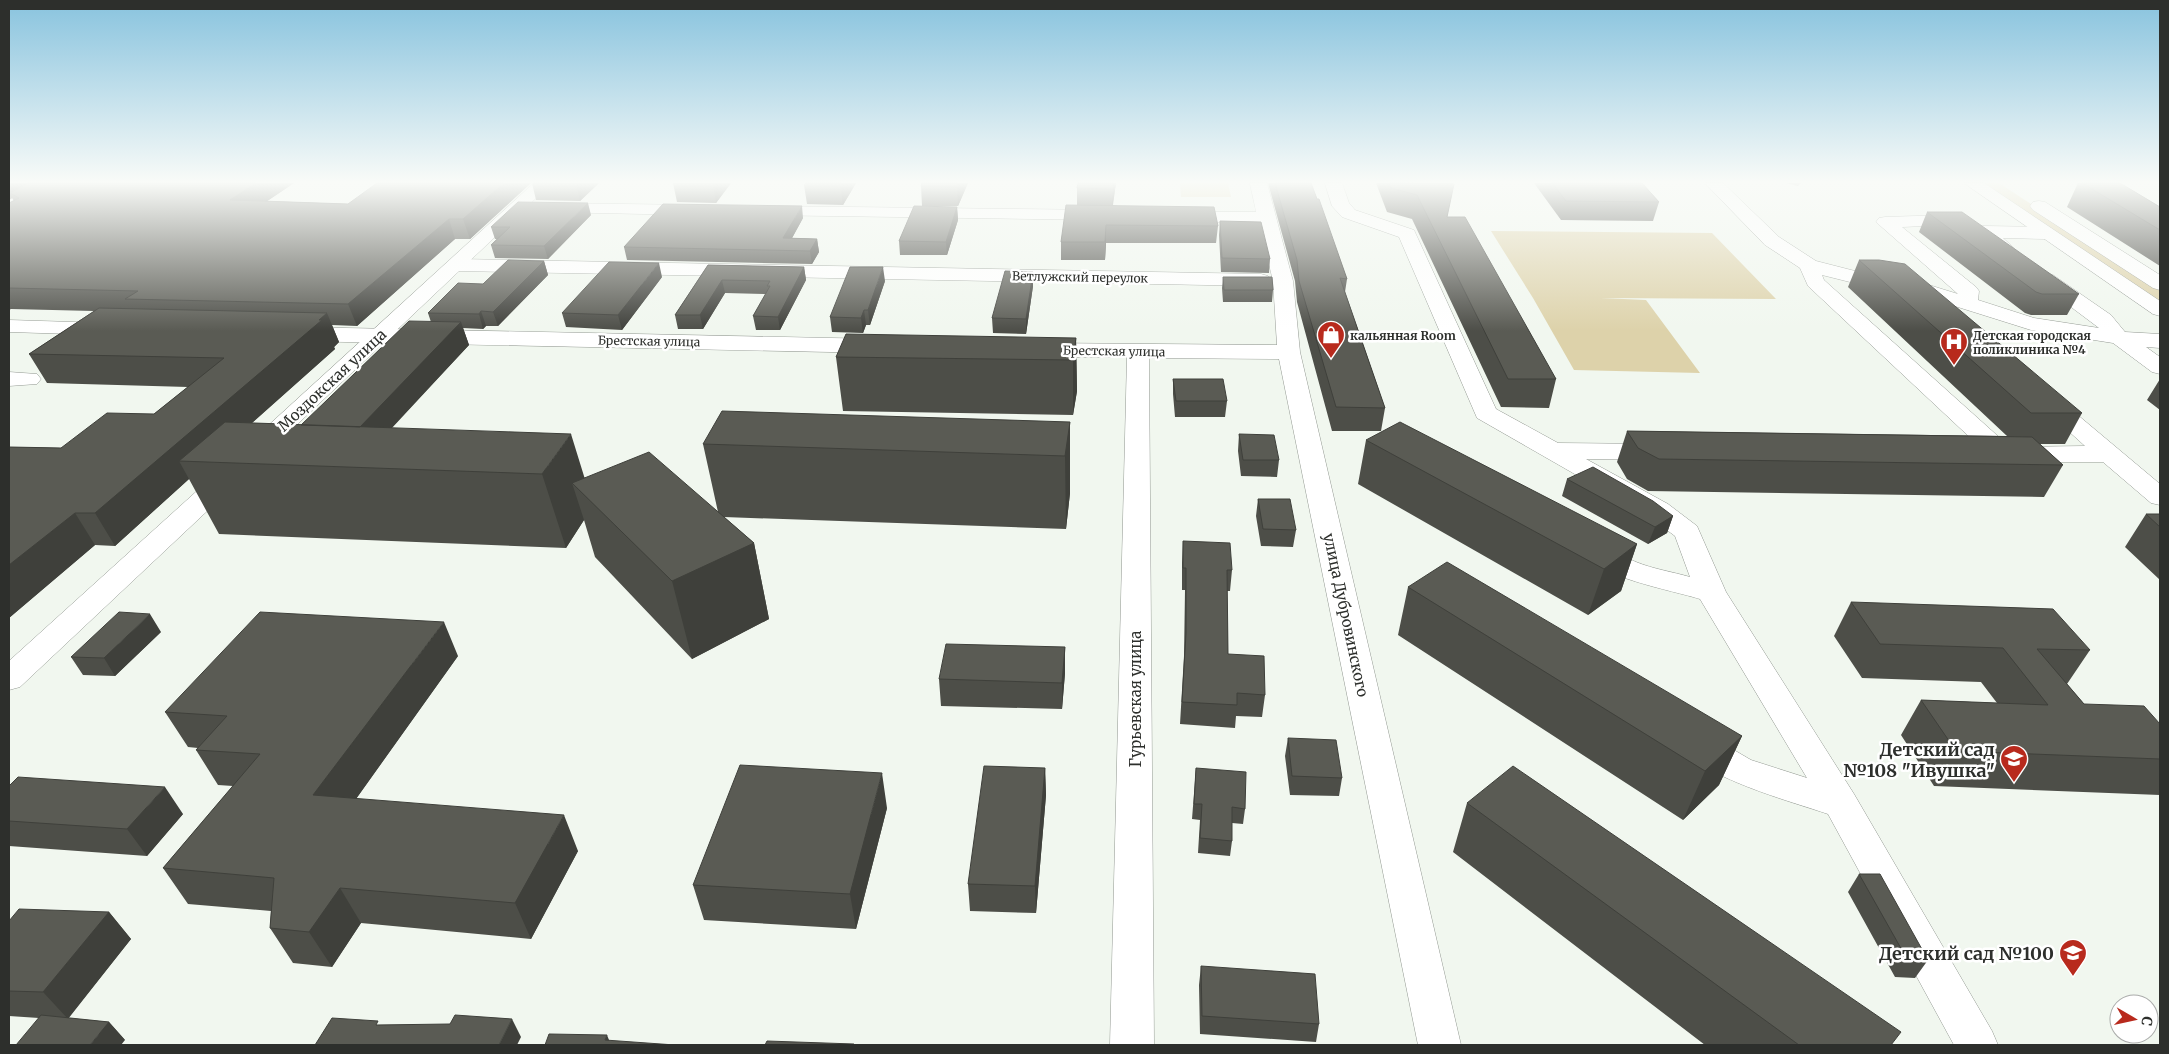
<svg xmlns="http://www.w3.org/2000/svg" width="2169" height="1054" viewBox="0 0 2169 1054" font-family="Merriweather,serif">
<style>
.green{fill:#ddd2aa}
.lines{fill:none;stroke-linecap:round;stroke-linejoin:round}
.minor-casing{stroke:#939992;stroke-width:1}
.major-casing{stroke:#939992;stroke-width:1}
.minor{fill:#fff;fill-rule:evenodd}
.major{fill:#fff;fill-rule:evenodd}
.wall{fill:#4d4e48}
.shaded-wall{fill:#3f403b}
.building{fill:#5a5b54;stroke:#3f403b}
.labels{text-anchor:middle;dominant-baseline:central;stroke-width:5;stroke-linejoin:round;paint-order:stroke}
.far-street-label{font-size:12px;fill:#2d2f2c;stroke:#fff}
.far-poi-label{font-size:12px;font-weight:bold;fill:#2d2f2c;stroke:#fff;text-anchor:start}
.street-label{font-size:15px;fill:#2d2f2c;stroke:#fff}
.near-poi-label{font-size:18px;font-weight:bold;fill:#2d2f2c;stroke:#fff;text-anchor:end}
</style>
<rect width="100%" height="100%" fill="#f1f7ef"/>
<path class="green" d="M1180,183H1228L1231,197H1181Z
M1978,183H1999L2160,289V306Z
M1491,231L1712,233L1776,299L1601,298L1646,300L1700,373L1574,370L1533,298Z"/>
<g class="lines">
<defs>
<path id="minor" d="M1250,183H1267L1293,281L1300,352L1461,1045H1418L1279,359L1149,358L1154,1045H1110L1127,357H1038L1030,355L1027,350L1030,345L1038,343L1277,345L1273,281L1259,223L1180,222L1174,221L1171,217L1174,213L1180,212H1256Z
M1325,183H1342L1349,203L1355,210L1414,230L1496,409L1558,443L1658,444L1667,447L1671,452L1667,457L1658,460L1586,459L1668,504L1697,526L1726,592L1854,794L1992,1031L1998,1045H1954L1828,814C1793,802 1699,777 1681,745L1686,736L1698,732L1710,736L1751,760L1807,778L1700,599C1671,590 1597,577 1581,552L1585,546C1605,541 1619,555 1636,562C1653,569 1673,572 1690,577L1675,536L1648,516L1477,418L1399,237L1342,217L1332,206Z
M1705,183H1723L1779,237L1816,261L1855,271L1913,280L1958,294L1876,222L1879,218L1885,217L1947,215L1953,216L1956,220L1953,224L1947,225L1902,227L1976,287L1979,291L1978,300L2034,318L2099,328L2039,283L2036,279L2039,275L2046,273L2053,275L2111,315L2125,332L2160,334V348L2146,347L2160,357V374L2152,372L2113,343L2031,330L1910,292L1854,283L1822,275L1824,280L2010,447L2085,446L2035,401L2039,396L2047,394L2055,396L2160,484V505L2151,503L2103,462H2002L1993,459L1808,286L1800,268L1765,245Z
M552,203L694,205L700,206L703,210L700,214L694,215L546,212L543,208L546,204Z
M765,206L1102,210L1108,211L1111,215L1108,219L1102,220L759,215L756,211L759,207Z
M1983,226L2045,227L2052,229L2054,233L2052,237L2045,239L2003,238L2015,249L2012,253C1998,256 1981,243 1974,232L1976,228Z
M457,259L1261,274L1268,276L1271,280L1268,284L1261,286L457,271L450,269L447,265L450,261Z
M9,320L105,323L113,324L116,329L113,334L105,335L9,332Z
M298,327L878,339L886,341L889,346L886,351L878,353L298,341L290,339L287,334L290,329Z
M9,372L37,374L41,379L37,384L9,386Z"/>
<path id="major" d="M534,183H552L266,454L257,457L248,454L244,449L248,444Z
M1964,183H1984L2160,301V316L2153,314Z
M2039,201L2045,202L2160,275V290L2153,288L2033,210L2030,206L2033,202Z
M228,469L237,471L241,477L237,483L20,687L9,690V661L219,471Z"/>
</defs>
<use href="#minor" class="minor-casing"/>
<use href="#major" class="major-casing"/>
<use href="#minor" class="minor"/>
<use href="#major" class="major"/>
</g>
<path class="wall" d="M9,183H294L267,201L348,204L531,183L470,239H455L357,326L332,325L339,342L334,347L335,349L252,423L301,425L431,322L428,313L483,284L544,261L548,275L498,326H486L483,329L463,328L469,345L391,428L718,512L703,444L1070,422V493L1066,529L724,517L754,543L769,619L692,659L595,557L584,520L566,548L219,534L189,479L115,546L95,545L9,618V447L61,448L154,414L188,387L47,383L29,354L94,311L11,309L9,310V203L14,201L12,198L9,200Z
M532,183H599L580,201L536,200Z
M673,183H731L716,203L677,202Z
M856,183L843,205L807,204L804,185Z
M922,183H968L958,206H922L921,186Z
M1078,183H1116L1113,205L1218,226L1216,243H1106L1105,260H1061V242L1077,205V188Z
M1268,183H1311L1347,279L1345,292L1385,408L1381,431H1332L1297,302L1295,281Z
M1376,183H1453L1447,217L1556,379L1549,408L1501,407L1412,219L1387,212Z
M1534,183H1642L1659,202L1653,221L1561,220Z
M1785,183H1801L1798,186Z
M2078,183H2120L2160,207V266L2067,207Z
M957,207L958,220L947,255H900L899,241Z
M1927,212L2079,294L2067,315H2031L2025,313L1919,232Z
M591,215L548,259L495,258L491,245L497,239H495L491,227Z
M803,218L792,238L817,239L819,252L812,264L627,260L624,247Z
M1220,221L1270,259L1269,273L1221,272L1219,235Z
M1859,260L2082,413L2065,444H2040L2063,465L2044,497L1648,491L1627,479L1617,462L1627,431L2007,436L1848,287Z
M708,265L804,267L806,280L780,330H756L753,316L766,294L725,293L703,329H678L675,315Z
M1033,272V286L1026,334L993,333L992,318Z
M662,277L622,330L566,327L562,313Z
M1223,277L1273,290L1272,302H1223L1222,288Z
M885,281L870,325H866L863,333L832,332L830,317Z
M1076,338L1077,391L1073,415L843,411L836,357Z
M1173,379L1227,401L1225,417H1175L1173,394Z
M2160,379V410L2147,400Z
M1239,434L1279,460L1277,477L1241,476L1238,451Z
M1366,440L1637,544L1621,591L1588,615L1358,484Z
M1567,479L1673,516L1667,533L1648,544L1562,496Z
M1258,499L1296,530L1293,547L1261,546L1256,516Z
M2146,514H2160V580L2125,547Z
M1183,541L1232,570L1230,591H1227L1228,654L1265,695L1262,717L1236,716L1235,728L1180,724L1184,656L1185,590H1182V563Z
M1408,587L1742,736L1719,785L1683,820L1398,635Z
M1851,602L2090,650L2067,684L2084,704L2160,724V795L1934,786L1901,735L1921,700L1997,703L1981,682L1862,678L1834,636Z
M161,632L115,676L83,675L71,657Z
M1065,647V673L1062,709L941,706L939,679Z
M458,656L356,799L578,851L531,939L361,923L332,967L293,963L270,928L271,911L188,904L163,868L233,786L218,785L196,750L198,748L188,747L165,712Z
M1288,738L1342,778L1339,796L1290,795L1285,756Z
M1045,768L1046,795L1036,913L970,911L968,884Z
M1196,768L1245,809L1243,824L1232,823V841L1230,856L1198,853L1200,820L1192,819Z
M9,786L183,814L147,856L9,846Z
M1467,803L1891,1045H1705L1453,852Z
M887,808L856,929L704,920L693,885Z
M1859,874L1928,960L1915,978L1895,977L1848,892Z
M109,912L131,939L68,1018L109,1022L125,1040L39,1018L9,1016V921Z
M1201,966L1319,1024L1316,1042L1200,1034L1199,985Z"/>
<path class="shaded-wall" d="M9,183H39L10,193L12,198L9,200Z
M256,183H294L239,220L230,200Z
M504,183H531L470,239L463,219Z
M576,183H599L580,201Z
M731,183L716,203L713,184Z
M841,183H856L843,205L840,185Z
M958,183H968L958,206L957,187Z
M1114,183H1116L1112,208L1113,189Z
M588,203L591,215L548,259L544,246Z
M802,206L803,218L785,251L783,238Z
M957,207L958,220L947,255L946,242Z
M449,219L455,239L357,326L348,304Z
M1106,225V243L1105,260V242Z
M817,239L819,252L812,264L810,251Z
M544,261L548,275L498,326L493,312Z
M659,263L662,277L622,330L618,315Z
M804,267L806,280L780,330L778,317Z
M883,267L885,281L870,325L868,310Z
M1033,272V286L1026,334V319Z
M722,280L725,293L703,329L700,315Z
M864,310L866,325L863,333L861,318Z
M481,311L486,326L483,329L479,314Z
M327,313L339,342L334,347L335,349L208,462L179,461L189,479L115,546L95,513Z
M461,322L469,345L365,457L354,433Z
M1076,338L1077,391L1073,415V360Z
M1070,422V493L1066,529L1065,456Z
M571,434L592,502L572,483L584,520L566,548L542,474Z
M75,513L95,545L9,618V565Z
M1673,516L1667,533L1648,544L1655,527Z
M754,543L769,619L692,659L672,581Z
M1637,544L1621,591L1588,615L1604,569Z
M150,614L161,632L115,676L104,658Z
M444,622L458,656L333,831L313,795Z
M1065,647V673L1062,709V683Z
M1742,736L1719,785L1683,820L1705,771Z
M1045,768L1046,795L1036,913L1035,886Z
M882,773L887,808L856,929L850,894Z
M165,787L183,814L147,856L127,829Z
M564,815L578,851L531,939L515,903Z
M340,888L361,923L332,967L309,932Z
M109,912L131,939L68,1019L43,992Z
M512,1019L521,1037L517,1045H499Z
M109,1022L125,1040L121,1045H90Z
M607,1035L611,1045L605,1040Z"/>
<path class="building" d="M28,183H256L230,200L348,204L377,183H504L463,219H449L348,304L125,299L138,291L9,288V203L19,198L10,193Z
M806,183H841L840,185H804Z
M922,183H958L957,187L921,186Z
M1078,183H1114L1113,189L1077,188Z
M1275,183H1311L1317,199H1319L1347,279L1340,278L1385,408L1336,407L1299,281L1297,260Z
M1389,183L1454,184L1447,217H1465L1556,379H1508L1417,195L1391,188Z
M1552,183H1642L1659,202L1566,201Z
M2082,183H2120L2160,207V230Z
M518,202L588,203L544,246L491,245L510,227H491Z
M663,204L802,206L783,238L817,239L810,251L624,247Z
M1066,205L1214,207L1218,226L1106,225L1105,242H1061Z
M914,206L957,207L946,242L899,241Z
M1927,212H1962L2079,294H2042L2036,292Z
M1220,221L1261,222L1270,259L1222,258Z
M508,260L544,261L493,312L481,311L479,314L428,313L458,283L483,284Z
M1859,260H1879L1905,264L2082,413H2031Z
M609,262L659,263L618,315L562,313Z
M708,265L804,267L778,317L753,316L770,286H767L770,281L722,280L700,315H675Z
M850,267H883L868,310H864L861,318L830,317Z
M1005,271L1033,272L1026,319L992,318Z
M1223,277H1272L1273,290H1224Z
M99,308L327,313L319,320H322L95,513H75L9,565V447L61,448L107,413L154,414L224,358L29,354Z
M409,321L461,322L360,427L301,425Z
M846,334L1076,338L1073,360L836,357Z
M1173,379H1223L1227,401H1176Z
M722,411L1070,422L1065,456L703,444Z
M225,422L571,434L542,474L179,461Z
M1400,422L1637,544L1604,569L1366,440Z
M1627,431L2032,437L2063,465L1659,459L1638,448Z
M1239,434L1274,435L1279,460H1243Z
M649,452L754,543L672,581L572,483Z
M1593,467L1653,501L1673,516L1655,527L1567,479Z
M1258,499H1290L1296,530L1263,529Z
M2146,514H2160V527Z
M1183,541L1230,543L1232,570H1227L1228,654L1264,656L1265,695L1237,693V705L1182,702L1186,633V568H1183Z
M1447,562L1742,736L1705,771L1408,587Z
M1851,602L2053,609L2090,650L2037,649L2084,704L2144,706L2160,724V759L1956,751L1921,700L2048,705L2003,648L1880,644Z
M119,612L150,614L104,658L71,657Z
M260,612L444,622L313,795L564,815L515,903L340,888L309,932L270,928L274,878L163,868L260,754L196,750L227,716L165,712Z
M946,644L1065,647L1062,683L939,679Z
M1288,738L1336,740L1342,778L1292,776Z
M740,765L882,773L850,894L693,885Z
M984,766L1045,768L1035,886L968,884Z
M1513,766L1901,1032L1891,1045H1799L1467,803Z
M1196,768L1246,772L1245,809L1232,807V841L1200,838L1202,804H1194Z
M18,777L165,787L127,829L9,821V786Z
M1859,874H1880L1928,960L1907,959Z
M19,909L109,912L43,992L9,991V921Z
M1201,966L1315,974L1319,1024L1202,1016Z
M41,1015L109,1022L90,1045H16Z
M455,1015L512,1019L499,1045H315L332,1018L378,1021L376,1025L450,1024Z
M549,1034L607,1035L605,1040L675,1045H545Z
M767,1041L854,1044V1045H765Z"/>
<linearGradient id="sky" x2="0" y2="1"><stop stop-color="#88c3de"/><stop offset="0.55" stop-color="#f9fbf8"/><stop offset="1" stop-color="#f9fbf8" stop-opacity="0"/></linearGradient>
<rect width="2169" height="331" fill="url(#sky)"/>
<defs>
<symbol id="shop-pin" viewBox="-11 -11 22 30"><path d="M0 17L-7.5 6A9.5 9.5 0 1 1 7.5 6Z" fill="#b82a1d" stroke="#fff"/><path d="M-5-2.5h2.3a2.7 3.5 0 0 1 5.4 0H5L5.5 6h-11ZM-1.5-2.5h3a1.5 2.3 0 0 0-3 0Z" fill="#fff"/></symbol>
<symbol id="hospital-pin" viewBox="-11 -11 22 30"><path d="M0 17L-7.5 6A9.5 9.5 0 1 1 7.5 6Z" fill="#b82a1d" stroke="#fff"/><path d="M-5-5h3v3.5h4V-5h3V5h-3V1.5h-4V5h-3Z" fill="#fff"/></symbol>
<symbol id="school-pin" viewBox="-11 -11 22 30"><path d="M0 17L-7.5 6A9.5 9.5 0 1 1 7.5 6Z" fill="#b82a1d" stroke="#fff"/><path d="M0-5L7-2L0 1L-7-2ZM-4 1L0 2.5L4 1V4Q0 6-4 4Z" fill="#fff"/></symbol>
</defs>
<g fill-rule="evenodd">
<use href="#shop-pin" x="1315" y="319" width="32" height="43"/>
<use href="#hospital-pin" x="1938" y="326" width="32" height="43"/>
<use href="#school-pin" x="1998" y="743" width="32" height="43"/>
<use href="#school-pin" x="2057" y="937" width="32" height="43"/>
</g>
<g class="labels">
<g class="far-street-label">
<text transform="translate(1080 277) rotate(1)">Ветлужский переулок</text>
<text transform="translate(649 341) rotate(1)">Брестская улица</text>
<text transform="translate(1114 351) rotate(1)">Брестская улица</text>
</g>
<g class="far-poi-label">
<text x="1350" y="335">кальянная Room</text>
<text x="1973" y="335">Детская городская<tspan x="1973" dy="14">поликлиника №4</tspan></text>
</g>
<g class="street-label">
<text transform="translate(332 380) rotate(-43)">Моздокская улица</text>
<text transform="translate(1346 615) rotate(78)">улица Дубровинского</text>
<text transform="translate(1135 699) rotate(-90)">Гурьевская улица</text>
</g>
<g class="near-poi-label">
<text x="1995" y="749">Детский сад<tspan x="1995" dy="21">№108 "Ивушка"</tspan></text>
<text x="2054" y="953">Детский сад №100</text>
</g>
</g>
<rect width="2169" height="1054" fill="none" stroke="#2d2f2c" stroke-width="20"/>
<g transform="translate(2134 1019) rotate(99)"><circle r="24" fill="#ffffff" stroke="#abacab"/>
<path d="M0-4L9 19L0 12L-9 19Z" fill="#b82a1d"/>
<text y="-8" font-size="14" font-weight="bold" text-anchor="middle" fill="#2d2f2c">С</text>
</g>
</svg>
